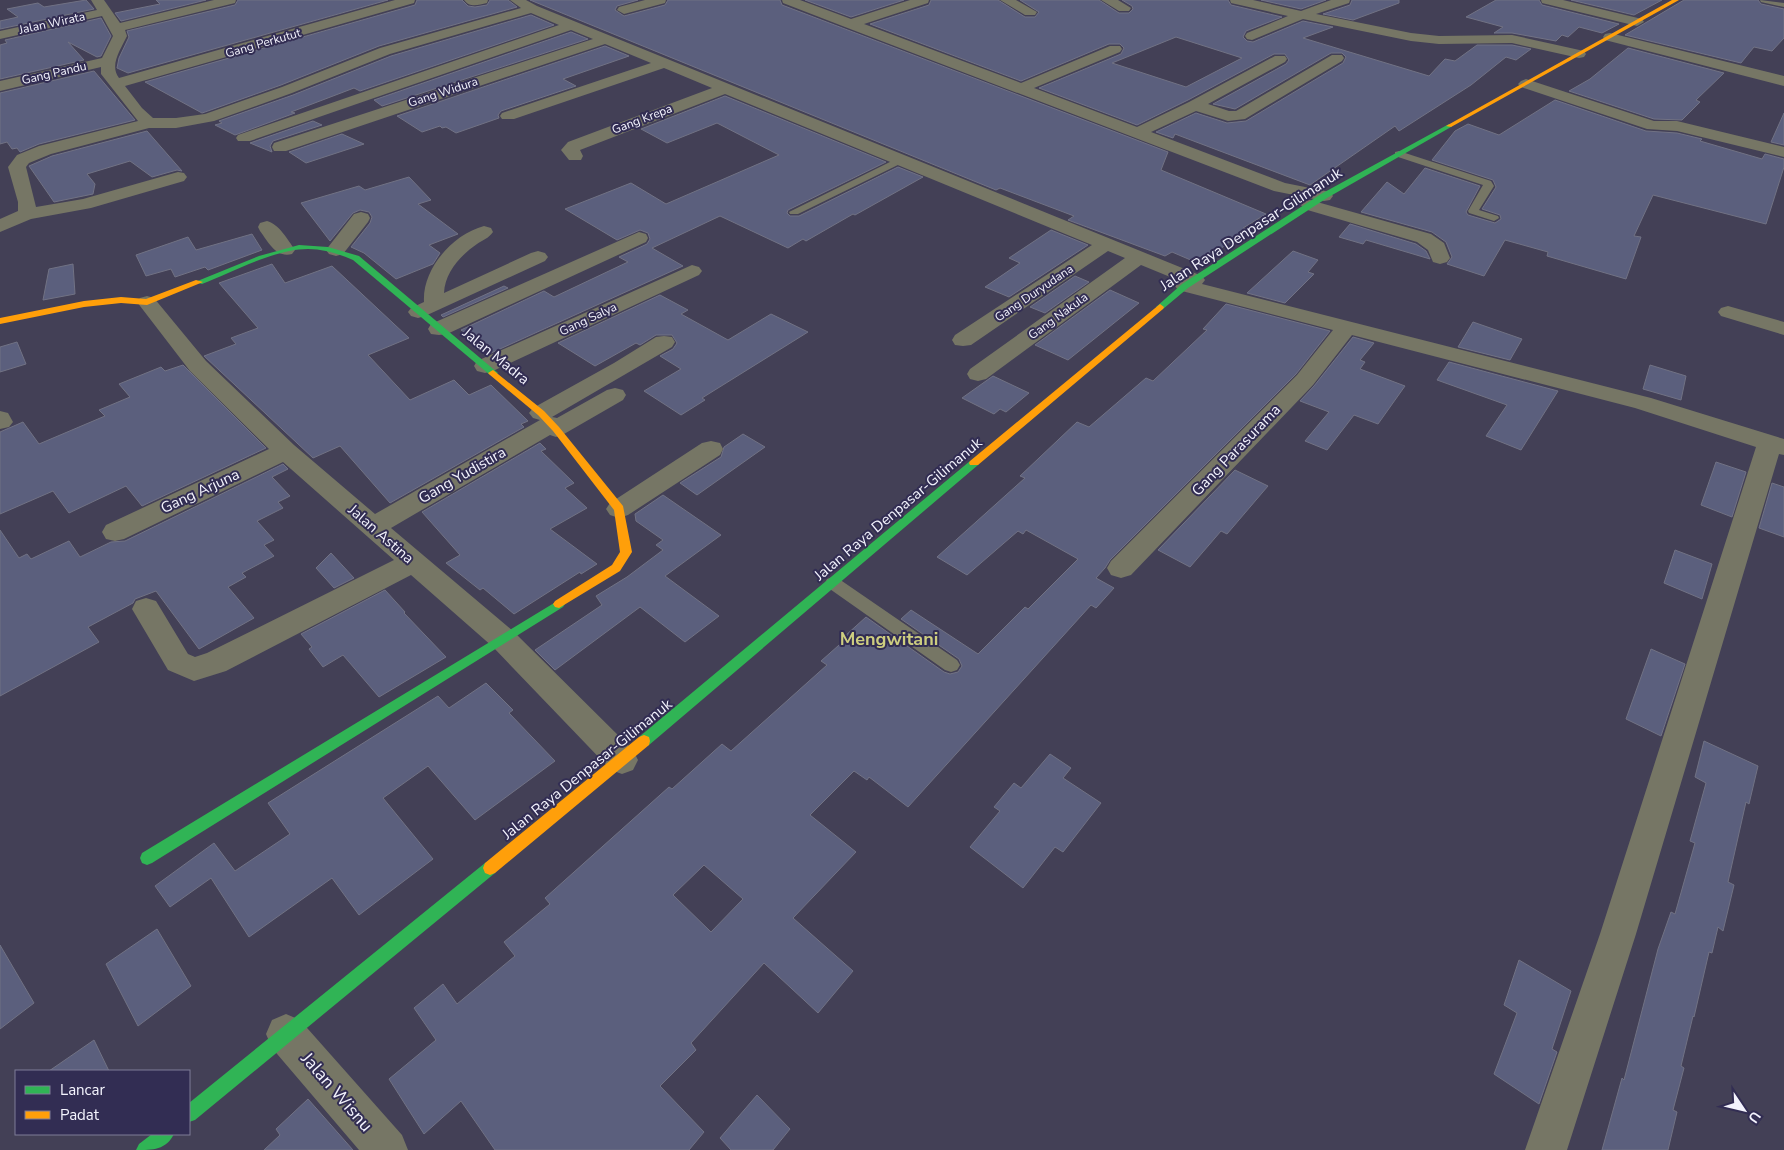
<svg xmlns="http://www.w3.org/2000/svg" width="1784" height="1150" viewBox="0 0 1784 1150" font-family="'Nunito Sans',sans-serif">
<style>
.building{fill:#5b5f7d;stroke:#717284;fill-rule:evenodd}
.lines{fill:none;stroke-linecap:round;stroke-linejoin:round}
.lane{fill:#767665;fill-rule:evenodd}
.street{fill:#767665;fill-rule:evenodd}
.fast{fill:#30b455;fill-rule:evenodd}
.slow{fill:#ff9f0a;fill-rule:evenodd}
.labels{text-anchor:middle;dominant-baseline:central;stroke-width:4;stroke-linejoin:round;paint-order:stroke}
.far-street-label{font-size:12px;fill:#f3f3fd;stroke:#322d53}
.street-label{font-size:15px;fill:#f3f3fd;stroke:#322d53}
.quarter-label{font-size:18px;font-weight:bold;fill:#cece80;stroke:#322d53}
.near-street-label{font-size:18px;fill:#f3f3fd;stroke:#322d53}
</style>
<rect width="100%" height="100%" fill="#434056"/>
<path class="building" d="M86,0L94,9L0,29V21L18,17L7,9L38,3L44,7Z
M156,0H206L121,21L115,13L160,4Z
M238,0H388L128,73L117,68L119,58L129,37L127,31L235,5Z
M417,0H462L468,6L475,7L487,5L490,0H508L517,7L379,46L281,85L205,112L202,113L145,82L415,5Z
M530,0H638L617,6L615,10L624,16L665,5L668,0H780L782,5L1168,152L1161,170L1266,214L1243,228L1247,229L1200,264L1172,252L1165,256L1068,220L1074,216L1000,188L996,190Z
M805,0H904L851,17Z
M931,0H998L1025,17H1035L1039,12L1020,0H1099L1119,13H1129L1133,9L1132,6L1122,0H1228L1231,5L1282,17L1246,31L1243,37L1247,41L1253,42L1303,21L1333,27L1303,38L1429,76L1445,59L1455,61L1477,45H1512L1531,49L1516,60L1506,57L1471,85L1399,131L1395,126L1310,185L1175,134L1173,138L1156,132L1196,113L1227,123L1246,121L1343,63L1346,57L1342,53H1331L1235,109L1213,104L1286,64L1289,60L1285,54H1274L1188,100L1137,125L1039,88L1121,54L1124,48L1120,44H1109L1021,81L870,24L929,5ZM1176,37L1242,58L1186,87L1112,63Z
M1261,0H1326L1301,9Z
M1352,0H1399V3L1353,20L1323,14L1350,5Z
M1496,0H1539L1542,5L1619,24L1602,33L1579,27L1568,37L1562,35L1556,41L1512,33H1494L1503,27L1466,17Z
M1571,0H1662L1634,15Z
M1684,0H1758L1761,4L1784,9V38L1772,51L1754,47L1741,63L1625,35Z
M531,15L554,25L360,91L354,88L291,112L295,113L235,135L215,125L222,123L219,121L293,95L391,56Z
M101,18L111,36L101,56L97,57L68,42L84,60L0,79V45L7,43L5,40Z
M571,32L588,39L382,106L374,100Z
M605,46L629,56L563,79L576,86L501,111L498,115L499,118L456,133L446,127L442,128L440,126L422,132L397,116Z
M1628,48L1724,73L1696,100L1700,102L1682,120L1654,119L1569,91L1590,79Z
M94,71L135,120L39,144L20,152L17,148L12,149L7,142L0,144V93Z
M725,96L886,162L788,210L787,213L790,216H799L898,167L923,177L855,215L853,214L806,241L803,239L788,248L720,216L652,248L683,266L491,353L461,330L544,291L554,297L628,262L619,257L647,244L650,239L648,233L640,230L617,240L565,209L631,183L666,204L779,155L717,123L667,143L641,129Z
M1555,100L1646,131L1677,133L1702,139L1700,141L1762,159L1765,154L1784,159V167L1766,224L1653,195L1634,236L1641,237L1626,279L1547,256L1548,252L1505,240L1484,276L1447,264L1452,257L1446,242L1432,232L1361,212L1387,182L1404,194L1425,168L1480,186L1466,212L1468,215L1495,223L1501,219L1500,215L1482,209L1496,187L1493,180L1432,160L1455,131L1468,124L1499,135Z
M1784,113V145L1771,142Z
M313,121L322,125L273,141L270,146L272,152L250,143Z
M147,131L182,171L177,170L152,177L130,161L87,174L95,184L93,194L54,202L29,166L52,156Z
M342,134L364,144L306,163L289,152Z
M409,177L431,200L418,204L458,234L429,245L440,253L433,264L396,279L364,253L351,247L370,223L372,217L369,212L360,210L353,213L330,241L301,203L359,186L365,190Z
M1350,224L1416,244L1426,251L1430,259L1366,240L1363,244L1339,237Z
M1051,230L1088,245L1009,297L985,287L1020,263L1009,258Z
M252,234L262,250L208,270L205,267L175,277L171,269L146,276L136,255L188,237L196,250Z
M1293,251L1318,260L1308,272L1314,274L1285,303L1247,293Z
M73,264L75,294L43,300L49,269Z
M272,264L285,283L332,266L409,338L368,355L410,400L454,380L469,395L491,385L528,421L521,424L524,427L390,503L340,446L313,458L204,356L236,344L231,338L258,328L219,283Z
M1075,276L1089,282L1045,313L1030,307Z
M504,286L508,288L443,317L441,315Z
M1110,290L1139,303L1068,360L1035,345Z
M660,295L688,310L681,314L728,340L771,314L808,332L702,398L705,400L681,415L644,391L681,369L660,356L673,349L677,343L672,335H656L640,345L636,343L595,366L558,343Z
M1226,304L1330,331L1296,374L1110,560L1105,568L1096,578L1114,588L1096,608L1091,605L908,807L869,777L867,780L854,771L810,815L856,852L793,918L853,971L818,1013L764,963L691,1043L696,1050L660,1086L704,1132L689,1150H495L461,1101L424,1134L389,1079L436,1040L414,1008L443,984L457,1004L515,956L504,942L550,904L545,898L669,787L672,789L722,744L731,751L827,665L821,661L847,638L845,636L866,617L944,672L950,674L958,672L962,666L959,659L901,619L911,610L978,654L1025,607L1028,609L1078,559L1026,530L1023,534L1018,531L967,575L937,557L1025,478L1020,476L1077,422L1089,427L1146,378L1153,381L1207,330L1203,329ZM704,865L743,899L711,932L673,895Z
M1473,322L1522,339L1510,360L1458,347Z
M1353,337L1374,343L1360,360L1365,362L1360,369L1405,386L1378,424L1354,415L1327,450L1305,441L1329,412L1300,401L1314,386Z
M17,342L26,364L0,372V347Z
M1449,362L1558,391L1521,450L1486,436L1507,405L1437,380Z
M183,365L266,448L142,506L126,486L69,513L53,491L0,514V432L23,422L39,444L105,416L99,410L130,397L119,384L161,367L165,371Z
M1650,365L1686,376L1681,400L1643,389Z
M993,376L1029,393L1006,412L1000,409L994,414L962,398Z
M743,434L765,447L697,495L680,483L721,457L724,447Z
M540,443L546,449L541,451L574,483L565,488L587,508L550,529L597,564L581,574L580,572L514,614L483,588L480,590L446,563L460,555L422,512Z
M1716,462L1746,472L1732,517L1701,505Z
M283,464L288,469L272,477L290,496L278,502L283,508L257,521L274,540L264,545L274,556L242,573L246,577L228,587L254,618L199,649L156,591L135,599L133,603L88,627L99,642L0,696V530L19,558L27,554L31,559L69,541L80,557L111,542L125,541Z
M1235,470L1268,486L1227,534L1221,531L1190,567L1158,550Z
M1772,483L1784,487V537L1759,528Z
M663,495L721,535L665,576L719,616L685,642L640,607L555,670L535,650L602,605L596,596L627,577L663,550L656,545L663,540L636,521L635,514Z
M1675,550L1712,564L1702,599L1664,583Z
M331,553L354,578L334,588L316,568Z
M385,590L405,612L404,613L446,657L379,697L343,655L323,667L309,649L312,647L301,634Z
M1651,649L1685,664L1661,736L1626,719Z
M486,683L513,710L509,713L555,761L475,820L428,766L383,798L433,859L359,915L332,878L249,937L211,878L170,907L155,886L214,843L235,871L290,834L268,803L438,696L449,708Z
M1704,741L1758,766L1749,804L1746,802L1728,882L1734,885L1723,931L1718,927L1712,953L1709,952L1694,1017L1693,1016L1681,1066L1684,1068L1673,1110L1677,1112L1668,1150H1602L1622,1078L1624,1080L1658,949L1671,912L1675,914L1695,843L1690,841L1706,783L1695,777Z
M1050,754L1071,768L1063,778L1101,803L1063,852L1055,847L1023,888L970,847L1000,811L994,807L1014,783L1021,788Z
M157,929L191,986L138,1026L106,964Z
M0,945L34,1003L0,1029Z
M1519,960L1571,991L1552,1049L1557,1052L1539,1104L1494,1074L1517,1013L1504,1005Z
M94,1040L109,1071H49Z
M757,1095L790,1129L773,1150H731L720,1138Z
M308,1099L353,1150H264L280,1135L276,1129Z"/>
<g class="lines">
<path class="lane" d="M1760,0L1784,3V7L1761,2Z
M1399,151L1491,181L1494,186L1479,210L1498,216L1499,218L1494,221L1469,213L1468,211L1483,185L1395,156V152Z
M900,157L904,158V162L798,214H790L789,212Z
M833,577L839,579L957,660L960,665L957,670L951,672L945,670L827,587L825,583L827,579Z"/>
<path class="street" d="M91,0H104L120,23L214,0H236L235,3L125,30L127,36C121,49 109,65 119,78L395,0H415L414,3L125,86L142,108L153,118H176L205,114L282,87L380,48L521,8L510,0H526L537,6L1202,276L1205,280L1202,284L1651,398L1784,439V455L1779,454L1636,934L1567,1150H1525L1600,934L1756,447L1635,408L1352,335L1313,385L1131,575L1121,578L1111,575L1107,568L1111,561L1297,375L1333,330L1178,290L1175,286L1180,281L1141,265L986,379L978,381L970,379L967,374L970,369L1125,258L1108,251L971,345L963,346L955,345L952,340L955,335L1092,245L725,94L580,150L583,156L581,160H569L561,150L568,142L712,88L664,68L514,119H502L500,116L502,113L651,63L605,44L286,151H274L272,147L274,143L593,39L571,30L250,141H238L236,138L238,135L559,25L531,13L390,54L292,93L214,121L176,128H149L51,154L29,163L26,167L36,207L83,199L178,172L184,173L187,177L184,181L91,208L31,219L0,232V219L18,211V202L8,167L17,155L39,146L138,121L101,74V67L0,91V81L102,58L113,36L102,16L0,39V31L97,10Z
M464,0H488L487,3C478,5 470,8 464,0Z
M645,0H666L665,3L624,14L617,10L619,7Z
M782,0H800L851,19L910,0H929L928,3L864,24L1021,83L1110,46H1120L1122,49L1120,52L1034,88L1137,127L1189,102L1275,56H1285L1287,59L1285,62L1208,104L1229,111H1236L1332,55H1342L1344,58L1342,61L1245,119L1228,121L1196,111L1151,132L1285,183L1330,192L1333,196L1330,200L1324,201L1274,191L845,27L783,3Z
M1000,0H1016L1037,12L1035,15H1025Z
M1101,0H1118L1131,8L1129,11H1119Z
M1230,0H1253L1301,11L1331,0H1350L1349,3L1316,14L1411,33L1439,36L1512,35L1584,51L1586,54L1584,57L1579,58L1512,43L1439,44L1411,41L1303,19L1252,40L1247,39L1245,36L1247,33L1288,16L1231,3Z
M1541,0H1563L1642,19L1644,22L1637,26L1542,3Z
M1610,33L1784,76V86L1605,40L1603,37L1605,34Z
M1526,79L1654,121H1677L1784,147V157L1677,131L1647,129L1521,87L1518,84L1521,81Z
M1310,200L1431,234L1444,243L1450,258L1447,262L1440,264L1433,262L1428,250L1417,242L1304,209L1301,205L1304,201Z
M361,212L368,214L370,218L368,222L343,254L336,256L329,254L326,250L329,246L354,214Z
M267,221C279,224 288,240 295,250L292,254C276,258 269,243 260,231L258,227L260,223Z
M484,226L491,228L493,232C489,238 483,240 477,244C461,255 445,272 444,293L531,253L538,251L545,253L548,257L545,261L425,316L418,318L411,316L408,312L411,308L424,302C422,269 453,234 484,226Z
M639,232L646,234L648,238L646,242L447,334L439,335L431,334L428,329L431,324Z
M692,265L699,267L702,271L699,275L493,371L485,373L477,371L474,366L477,361Z
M147,296L154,298L206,361L294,445L375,514L540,420L533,418L529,413L533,408L614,363L656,337L664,336L672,337L675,342L672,347L552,417L557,418L607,390L615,388L623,390L626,395L623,400L564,434L556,437L550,435L391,528L513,631L633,750L638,760L633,770L622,774L611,770L493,647L411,575L226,671L194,681L168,670L132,609L136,601L146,598L156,601L188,654L195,657L207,653L394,560L283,462L124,539L115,541L106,539L102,532L106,525L269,449L190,371L137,302L140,298Z
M1728,306L1784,322V335L1721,316L1718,312L1721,308Z
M0,411L8,413L13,422L9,427L0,429Z
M711,441L720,443L723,449L720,455L628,515L619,518L610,515L606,509L610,503L702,443Z
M286,1014L300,1020L402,1135L408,1150H359L272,1048L266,1034L272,1020Z"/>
<path class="fast" d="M1449,124L1452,126L1451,127L1327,198L1188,288L1163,309L1160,310L1156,307L1182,284L1321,194Z
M299,245L328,247L359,256L498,373L496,375H490L353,260C339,254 324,249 308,249C274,249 234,272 202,284L195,282L259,256Z
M974,460L978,461L979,463L978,465L649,745L644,747L639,745L638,741L639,737L970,461Z
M559,600L563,601L565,604L563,607L152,863L147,865L142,863L140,858L142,853Z
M490,861L495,863L497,868L495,873L195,1120L189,1122V1103L485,863Z
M152,1134H174C166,1150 153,1150 136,1150L139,1144Z"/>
<path class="slow" d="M1672,0H1679L1451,127L1446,126Z
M196,280L203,282L147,305L121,303L84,307L0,324V318L84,301L121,297L146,299Z
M1160,304L1164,307L1163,309L978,465H970L969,463L970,461Z
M493,370L544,411L559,427L623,506L632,552L620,571L559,608L555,607L553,604L555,601L612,565L620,552L614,510L553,431L538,415L490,375L488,373Z
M644,735L649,737L650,741L649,745L495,873L490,875L485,873L483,868L485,863L639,737Z"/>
</g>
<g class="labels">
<g class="far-street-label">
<text transform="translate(52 23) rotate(-12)">Jalan Wirata</text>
<text transform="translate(263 43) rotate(-16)">Gang Perkutut</text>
<text transform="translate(54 73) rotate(-13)">Gang Pandu</text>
<text transform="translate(443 92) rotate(-18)">Gang Widura</text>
<text transform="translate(642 119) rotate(-21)">Gang Krepa</text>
<text transform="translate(1034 293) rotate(-34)">Gang Duryudana</text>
<text transform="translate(1058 316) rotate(-36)">Gang Nakula</text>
<text transform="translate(588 319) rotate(-25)">Gang Salya</text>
</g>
<g class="street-label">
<text transform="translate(1251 229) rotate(-33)">Jalan Raya Denpasar-Gilimanuk</text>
<text transform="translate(496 356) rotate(39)">Jalan Madra</text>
<text transform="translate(1236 450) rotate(-46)">Gang Parasurama</text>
<text transform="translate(462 475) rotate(-30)">Gang Yudistira</text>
<text transform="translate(200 491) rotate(-25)">Gang Arjuna</text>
<text transform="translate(898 509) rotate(-40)">Jalan Raya Denpasar-Gilimanuk</text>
<text transform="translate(381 534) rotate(41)">Jalan Astina</text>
<text transform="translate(587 769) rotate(-39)">Jalan Raya Denpasar-Gilimanuk</text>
</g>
<g class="quarter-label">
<text x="889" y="639">Mengwitani</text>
</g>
<g class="near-street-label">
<text transform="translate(337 1092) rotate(49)">Jalan Wisnu</text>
</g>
</g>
<rect x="15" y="1070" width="175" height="65" fill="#322d53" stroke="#7f7c97"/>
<rect x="25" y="1086" width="25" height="8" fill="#30b455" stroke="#7f7c97"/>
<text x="60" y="1095" font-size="15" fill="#f3f3fd">Lancar</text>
<rect x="25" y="1111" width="25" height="8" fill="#ff9f0a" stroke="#7f7c97"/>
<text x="60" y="1120" font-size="15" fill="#f3f3fd">Padat</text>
<g transform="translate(1744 1110) rotate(125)" stroke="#322d53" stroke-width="4" paint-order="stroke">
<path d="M0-4L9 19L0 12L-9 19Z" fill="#f3f3fd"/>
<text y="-8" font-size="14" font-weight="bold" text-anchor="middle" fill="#f3f3fd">U</text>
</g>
</svg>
